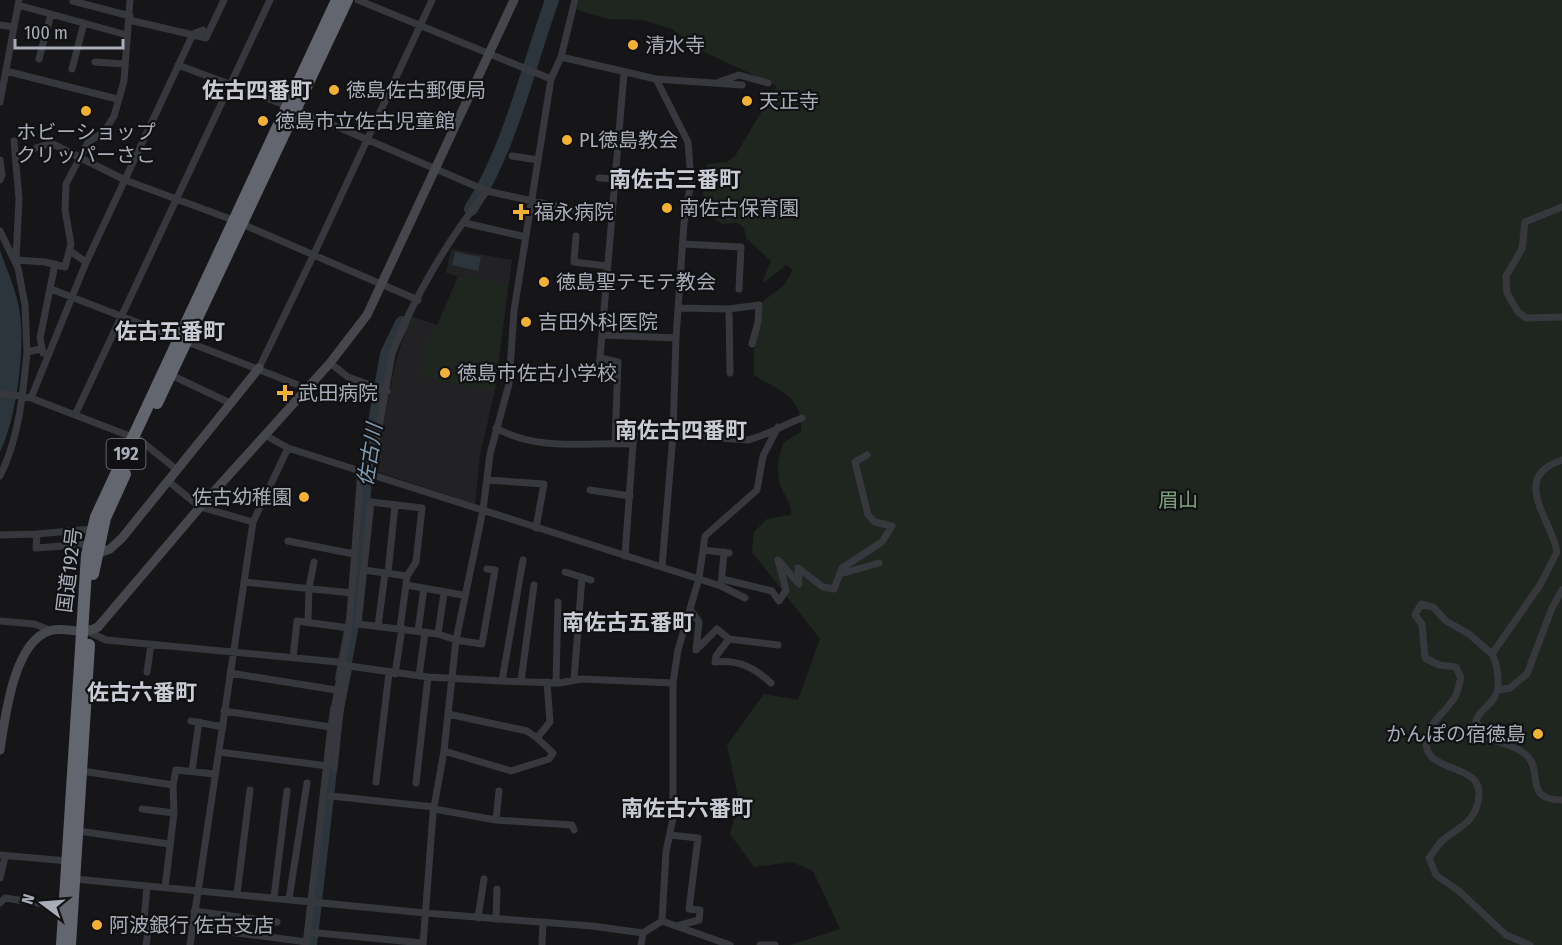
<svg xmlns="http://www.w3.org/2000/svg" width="1562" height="945" viewBox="0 0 1562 945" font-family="'Fira Sans Condensed','Noto Sans JP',sans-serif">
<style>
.built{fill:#222225}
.green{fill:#1e261f}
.water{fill:#2c353c}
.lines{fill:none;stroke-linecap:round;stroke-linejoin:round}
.river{stroke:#2c353c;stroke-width:14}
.street{stroke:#37383d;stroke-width:7}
.secondary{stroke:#45474d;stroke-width:9}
.highway{stroke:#63666e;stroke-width:12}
.poi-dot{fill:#f2b134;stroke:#111113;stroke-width:2}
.labels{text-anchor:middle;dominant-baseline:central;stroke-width:4.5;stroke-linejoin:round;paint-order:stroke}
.shield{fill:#111113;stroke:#7b7e86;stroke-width:1.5}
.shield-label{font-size:18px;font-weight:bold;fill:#a8adb8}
.poi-label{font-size:20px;fill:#a8adb8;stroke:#111113;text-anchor:start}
.park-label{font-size:20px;fill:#7fa381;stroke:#111113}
.street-label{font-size:20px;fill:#a8adb8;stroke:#111113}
.water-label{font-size:21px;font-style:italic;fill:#7f9bb3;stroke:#111113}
.quarter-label{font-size:22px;font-weight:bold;fill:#c9ccd4;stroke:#111113}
</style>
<rect width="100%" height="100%" fill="#161618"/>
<path class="built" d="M451,249L512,260L495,390L480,455L475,504L373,470L397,356L411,316L437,325L458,276L446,273Z"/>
<path class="green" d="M579,0H1562V945H790L840,929L813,871L792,862L754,867L730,834L739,801L727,745L764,694L798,700L820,639L752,552L754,532L767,519L791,515C792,504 785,497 781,487C775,472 779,457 783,443L801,432C804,397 780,391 754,375C752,347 758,330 761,303L784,285L793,270L786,265L764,283L763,280L771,261L746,238L744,228L738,223L722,224L701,210L707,164L727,162L735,156L777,86L700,50L672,29L643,20L608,19L577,10Z
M460,276L507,284L494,388L490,391L421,376L430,332L435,333Z"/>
<path class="water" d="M0,250C6,268 14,285 18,303C27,340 17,418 0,452Z
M455,252L481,257L478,271L452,265Z"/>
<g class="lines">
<path class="river" d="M471,209C511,146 527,70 552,0
M342,678L357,598L365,479L387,354L402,323
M310,945L337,709"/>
<path class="street" d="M358,0L551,79
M73,1L130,16
M18,5L127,35
M129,20L206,38L224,0
M0,25L14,27
M561,57L656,79L688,142L691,181L684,223L676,338L673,435L662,567
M39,59L51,14
M95,62L124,64
M178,65L296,109L487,191L569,209L612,211
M72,69L84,23
M6,71L117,99
M656,79L742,85
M719,82L739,75L768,83
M0,102L19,0
M14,141L19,199L16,260
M36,148L51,143L125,180L233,220
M512,156L538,160
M0,160L2,175L0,180
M599,178L615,179
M1562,207L1525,222L1522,249L1506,276L1507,293L1518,312L1526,318L1562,317
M465,223L526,237
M242,224L418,300
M0,231L18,268L25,305L27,352L41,349
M576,236L574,262L607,266
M683,244L741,247L739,289
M70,251L86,262
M16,260L45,262L65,267L71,244L65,210L66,184L88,142L104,132L114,116L124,81L130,0
M51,289L306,388
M678,308L729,309L759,305L758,322L752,344
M729,309L730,373
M602,335L676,338
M43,353L40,338L55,264
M330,363L348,377L387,391
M259,368L314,254L432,0
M582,371L598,372L600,358
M171,375L230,403
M0,393L31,398L75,415
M31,398L85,265L193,34L203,30
M496,428C540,452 586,442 633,444L625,556
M265,435L288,448L721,586L724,552
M615,443L618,362L600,358L624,73
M633,444L635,432L748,440C768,435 783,425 802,418
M1562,460C1509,477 1552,520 1557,552L1540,585L1492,654C1498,665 1501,688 1494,698C1489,707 1479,710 1476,721L1483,736C1497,743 1518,745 1529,758C1542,773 1524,800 1562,800
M177,470L140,440L75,415L270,0
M371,473L392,354C412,300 450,236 487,191
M0,476C19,438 23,394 27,352
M487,480L544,484L536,528
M168,481L200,507L253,522
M590,490L630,496
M0,535L37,534
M288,541L354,554
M89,544L36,548L37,534L92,529
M703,550L729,553
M364,570L407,576L416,562L422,508L371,502L358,624L438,634L456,640L482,644L495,570L487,569
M565,572L591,580
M388,573L395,505
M840,574L879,563
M407,576L406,585L463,595
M722,579L772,591L779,601L786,590L778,560L799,584L798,568L823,587L834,589L842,568L882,542L892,526L875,522L868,515L855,462L867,455
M244,582L352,593
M721,586L745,598
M690,609L699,622L696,650L717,629L729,639
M0,621L34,624L50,630
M308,622L309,588L314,562
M378,626L385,573
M400,628L406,585
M418,631L424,588
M89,632L106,640L338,662L349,666L428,677L502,681L559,683L582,679L673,683
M438,634L444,593
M1492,654L1469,634L1446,621L1433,607L1421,604L1415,615L1422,624L1425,658L1439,665L1456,667L1461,678C1459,683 1458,690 1456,695C1448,711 1428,722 1426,741C1424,774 1481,762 1479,795C1477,825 1454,828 1440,843C1436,848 1433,853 1429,858L1436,875L1459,891L1506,935L1530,945
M293,658L297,621L349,628
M147,672L151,644
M230,673L336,690
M395,674L402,628
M419,676L425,632
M574,680L582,577
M502,681L523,560
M521,681L534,585
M556,682L558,602
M771,683C755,668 738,659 715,662L716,656L729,639L778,645
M1498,690L1510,688L1527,674L1552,608L1562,590
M224,711L331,727L349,628L361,470
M448,714L527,731L537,738L550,722L547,682
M191,721L223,727
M444,751L511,771L549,759L553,753L537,738
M219,752L328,766
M334,768L339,716L349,666
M82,771L173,785L176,770L215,774
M192,771L199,722
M376,782L389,673
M416,783L428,677
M331,796L434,807
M142,809L174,813
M434,809L496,820L572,825L574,830
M496,820L499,791
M78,831L169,844
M670,835L698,838L689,909L700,910L699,920L677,926
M0,855L68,861
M0,878L5,857
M75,879L425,913L592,926L643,933
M165,888L174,813L173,785
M237,894L250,790
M274,897L287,791
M289,899L307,783
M0,903L5,898L64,907
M194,911L277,922
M478,918L484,879
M496,919L497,889
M662,921L730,945
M192,927L307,942
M308,932L423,943
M146,945L149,925L144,920L147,886
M190,945L253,522L288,448
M306,945L331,727
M423,945L433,813L444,751L456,640L483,510L490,454L509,384L514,311L551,79L561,57L575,0
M542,945L543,923
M641,945L643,933L662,921L666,852L673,818V683L678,650L699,578L705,536L757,490L763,456L778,427
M760,945H775"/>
<path class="secondary" d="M96,554L110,549L122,538L259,368
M0,750C5,719 13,643 49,631C65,625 81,637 98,627L200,507L330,363L367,315L514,0"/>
<path class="highway" d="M157,403L347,0
M93,574L105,518L125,474
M62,945L87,555L96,517L337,0
M70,945L89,645"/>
</g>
<g class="poi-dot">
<circle cx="633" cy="45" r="6"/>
<circle cx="334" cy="90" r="6"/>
<circle cx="747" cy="101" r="6"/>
<circle cx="86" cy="111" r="6"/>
<circle cx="263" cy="121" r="6"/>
<circle cx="567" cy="140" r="6"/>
<circle cx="667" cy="208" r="6"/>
<path d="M518 203h6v6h6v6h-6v6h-6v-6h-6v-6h6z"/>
<circle cx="544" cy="282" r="6"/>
<circle cx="526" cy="322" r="6"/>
<circle cx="445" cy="373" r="6"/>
<path d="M282 384h6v6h6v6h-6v6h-6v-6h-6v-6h6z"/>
<circle cx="304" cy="497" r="6"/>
<circle cx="1538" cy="734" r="6"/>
<circle cx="97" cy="925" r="6"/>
</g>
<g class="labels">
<rect class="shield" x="106.5" y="439" width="39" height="30" rx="4.5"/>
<g class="shield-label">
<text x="126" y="454">192</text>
</g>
<g class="poi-label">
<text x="645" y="45">清水寺</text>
<text x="346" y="90">徳島佐古郵便局</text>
<text x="759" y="101">天正寺</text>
<text x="275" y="121">徳島市立佐古児童館</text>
<text x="86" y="132" text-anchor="middle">ホビーショップ<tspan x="86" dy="23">クリッパーさこ</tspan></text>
<text x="579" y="140">PL徳島教会</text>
<text x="679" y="208">南佐古保育園</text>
<text x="534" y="212">福永病院</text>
<text x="556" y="282">徳島聖テモテ教会</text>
<text x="538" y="322">吉田外科医院</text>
<text x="457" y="373">徳島市佐古小学校</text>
<text x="298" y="393">武田病院</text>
<text x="292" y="497" text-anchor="end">佐古幼稚園</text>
<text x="1526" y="734" text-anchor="end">かんぽの宿徳島</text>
<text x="109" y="925">阿波銀行 佐古支店</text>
</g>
<g class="park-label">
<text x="1178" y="500">眉山</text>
</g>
<g class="street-label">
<text transform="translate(69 570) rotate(-83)">国道192号</text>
</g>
<g class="water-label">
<text transform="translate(370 455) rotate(-81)">佐古川</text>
</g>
<g class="quarter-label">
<text x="257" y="90">佐古四番町</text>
<text x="675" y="179">南佐古三番町</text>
<text x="170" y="331">佐古五番町</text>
<text x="681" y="430">南佐古四番町</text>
<text x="628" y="622">南佐古五番町</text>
<text x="142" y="692">佐古六番町</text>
<text x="687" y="808">南佐古六番町</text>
</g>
</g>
<g transform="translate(42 903) rotate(286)" stroke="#111113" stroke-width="4.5" paint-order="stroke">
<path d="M0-4.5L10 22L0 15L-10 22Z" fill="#a8adb8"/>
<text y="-9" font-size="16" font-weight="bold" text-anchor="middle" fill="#a8adb8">N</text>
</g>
<path d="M15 39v9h108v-9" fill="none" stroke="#a8adb8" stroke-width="3"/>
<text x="24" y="39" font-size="18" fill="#a8adb8" stroke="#111113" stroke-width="4.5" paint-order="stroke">100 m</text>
</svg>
